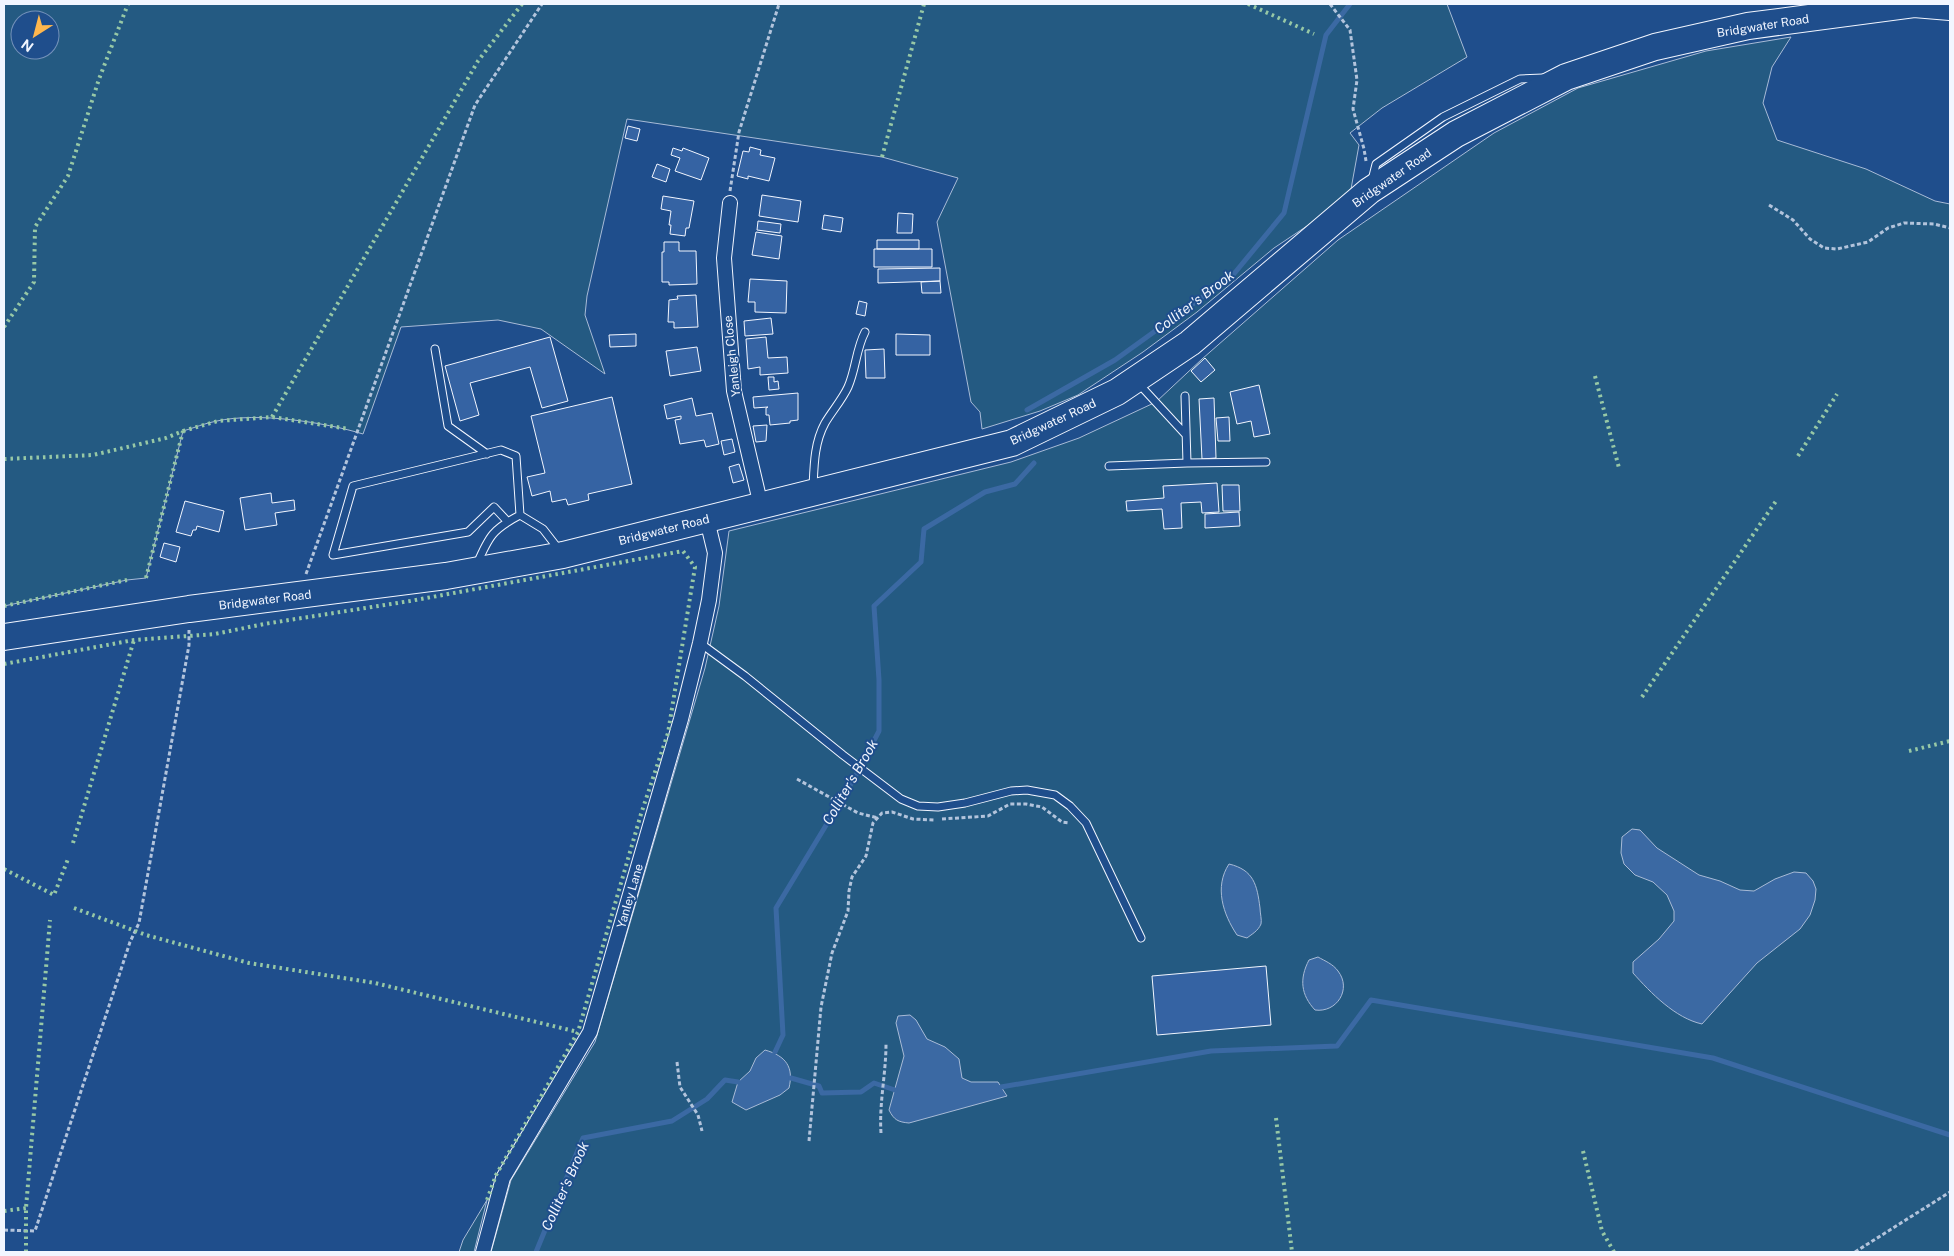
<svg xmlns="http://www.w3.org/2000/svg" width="1954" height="1256" viewBox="0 0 1954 1256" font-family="'Public Sans',sans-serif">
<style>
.green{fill:#245a82;stroke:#a8bbd7;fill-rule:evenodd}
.water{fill:#3b69a3;stroke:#a8bbd7}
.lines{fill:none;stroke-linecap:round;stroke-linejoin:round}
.stream{stroke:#3b69a3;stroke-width:5}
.building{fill:#3563a3;stroke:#f2f6ff}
.lane-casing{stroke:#f2f6ff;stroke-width:9}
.street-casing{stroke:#f2f6ff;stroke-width:16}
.highway-casing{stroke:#f2f6ff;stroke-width:28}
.path{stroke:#b3c4dc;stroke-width:3;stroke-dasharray:4 2.5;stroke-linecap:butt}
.lane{stroke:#1f4e8c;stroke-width:7}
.street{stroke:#1f4e8c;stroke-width:14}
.highway{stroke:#1f4e8c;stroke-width:26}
.hedge{stroke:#97c8a6;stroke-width:4;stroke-dasharray:2.5 4;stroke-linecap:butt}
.labels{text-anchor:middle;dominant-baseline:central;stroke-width:4;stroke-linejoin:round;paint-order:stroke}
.street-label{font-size:12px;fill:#f2f6ff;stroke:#1f4e8c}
.water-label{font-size:14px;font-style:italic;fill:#f2f6ff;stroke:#1f4e8c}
</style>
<rect width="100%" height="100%" fill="#1f4e8c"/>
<path class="green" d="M4,4H1447L1467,57L1382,108L1350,133L1359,145L1351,189L1313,222L1274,248L1197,312L1143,352L1078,395L1040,411L982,429L980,412L971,402L937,222L958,178L882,157L627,119L587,296L585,315L605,374L541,329L498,320L401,327L363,434C324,422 257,412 217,421C205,423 194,428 183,431L146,578L127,580L4,606ZM20,20H50V50H20Z
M1791,37L1772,67L1763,103L1777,140L1866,169L1935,201L1950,204V1252H491L511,1180L595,1042L705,668L719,606L729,531L1011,462L1079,438L1156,402L1202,359L1338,240L1494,133L1578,88L1706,51Z
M487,1200L474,1252H459L463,1240Z"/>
<path class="water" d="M1632,829L1640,830L1657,848L1699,875L1720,881L1740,890L1754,891L1775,879L1794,872L1806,873L1813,881L1816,889L1815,900L1810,915L1800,929L1757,963L1702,1024C1675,1018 1651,993 1633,973V962L1659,939L1674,921V911L1667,895L1653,882L1635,875L1624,864L1621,853L1622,837Z
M1229,864C1254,870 1257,885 1260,908C1260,913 1262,920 1261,924C1258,931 1252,934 1247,938L1237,935C1223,914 1214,887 1229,864Z
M1318,957C1325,961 1333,964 1338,971C1352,989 1337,1013 1315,1010C1301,995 1299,979 1309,960Z
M910,1015L916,1020L927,1039L945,1047L959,1059L962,1078L971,1082H998L1007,1096L909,1123C898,1122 894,1120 889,1110L904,1056L896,1023L898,1016Z
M765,1050C786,1056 794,1067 789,1088L780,1095L746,1110L732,1102L738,1082L750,1071L756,1058Z"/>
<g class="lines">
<path class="stream" d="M1027,410L1115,360L1233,275L1284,213L1326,35L1350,4
M775,1052L783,1035L776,908L854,779L879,731V680L874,606L921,562L924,529L985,492L1015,484L1034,463
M791,1078L819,1086L822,1093L861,1092L874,1083L895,1090
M1001,1087L1211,1051L1337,1046L1371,1000L1713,1058L1950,1135
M536,1252L583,1138L672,1121L707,1099L725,1080L738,1082"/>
</g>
<path class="building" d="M628,126L640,129L637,141L625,138Z
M750,147L761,150L760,155L775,158L769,181L748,176V179L737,176L743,151L749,152Z
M673,148L682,151L683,148L709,158L701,180L675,171L680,158L671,155Z
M657,164L670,169L666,182L652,177Z
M762,195L801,201L798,222L759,216Z
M663,196L694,201L689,228H686L685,236L670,234L671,225H669L671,211L661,209Z
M898,213L913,214L912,233H897Z
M824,215L843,218L841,232L822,229Z
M758,221L781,224L780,233L757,230Z
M756,232L782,236L779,259L752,255Z
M877,240H919V249H877Z
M664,242H679V251H696L697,284L669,285V282H662V252H664Z
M874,249H932V267H874Z
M940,268V281L878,283V269Z
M750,279L787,281L786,313L755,312V302H748Z
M940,281L941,293H922L921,282Z
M696,295L698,327L674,328V322H668L669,300L678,299L677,296Z
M859,301L867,303L865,316L856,314Z
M771,318L773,334L745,336L744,321Z
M636,334V346L610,347L609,335Z
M896,334L930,335V355H896Z
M550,337L568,401L542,408L530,367L470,383L479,415L460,421L445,366Z
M766,337L768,358L787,357L788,373L760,375V367L748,369L746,339Z
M697,347L701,371L670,376L666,351Z
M884,349L885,378H866L865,350Z
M1205,358L1215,370L1201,382L1191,371Z
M768,377H774V382L778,381L779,389L769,390Z
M1259,385L1270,434L1254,437L1251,421L1237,424L1230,392Z
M798,393V420L790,421V423L770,425L769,415H766V408L768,407L754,408L753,397Z
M612,397L632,484L588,494L589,500L568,505L566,499L552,502L550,491L532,496L527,477L545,473L531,416Z
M692,398L696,416L712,413L719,444L706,447L704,440L680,444L675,420L681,419V416L667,419L664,405Z
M1214,398L1216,458L1202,459L1199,399Z
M1229,417L1230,441H1218L1216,418Z
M767,425L766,441L756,442L753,426Z
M732,439L735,452L724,455L721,441Z
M739,464L744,480L733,483L729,467Z
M1217,483L1219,512L1202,513L1201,502L1181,503L1182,528L1164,529L1162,509L1127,511L1126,501L1164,498L1163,486Z
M1222,485H1239L1240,511H1223Z
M271,493L272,503L294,500L295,510L275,513L277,525L245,530L240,498Z
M185,501L224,511L219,532L197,526L196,530H193L191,536L176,532Z
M1239,512L1240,526L1205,528V514Z
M164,543L180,547L176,562L160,557Z
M1266,966L1271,1025L1157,1035L1152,976Z"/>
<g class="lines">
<defs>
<path id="lane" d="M1372,180L1376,164L1443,117L1520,79L1543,78
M435,349L448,426L487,454
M1139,384L1186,435
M1185,396L1187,463
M1109,466L1187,463L1266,462
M813,488C814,466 814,443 825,423C832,411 842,400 848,387C856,369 856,349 865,332
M508,522L494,507L468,532L333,555L353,486L501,450L516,456L520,515
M477,564C489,536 493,529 520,515L543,529L560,551
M700,643L745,676L843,755L901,799L918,806L938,807L965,803L1011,791L1027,790L1055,795L1070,806L1086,823L1141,938"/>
<path id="street" d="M730,203L724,258L734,391L761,506
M483,1252L503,1178L590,1032L681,719L700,643L709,600L715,553L707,520"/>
<path id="highway" d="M4,637L189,609L446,576L563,555L1012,443L1117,392L1190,343L1369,191L1456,134L1566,77L1655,47L1748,26L1914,4L1950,7"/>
</defs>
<use href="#lane" class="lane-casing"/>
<use href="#street" class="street-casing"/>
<use href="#highway" class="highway-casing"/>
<path class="path" d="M1330,4L1350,30L1357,80L1353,109L1364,149L1366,161
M730,191L739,132L779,4
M1769,205L1793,220L1810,239L1824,248L1837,249L1868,242L1888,228L1904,223L1934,224L1950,228
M306,574L475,105L542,4
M797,779L858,813L878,818
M942,819L988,816L1010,804H1026L1042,807L1062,822L1070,823
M677,1062L680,1087L698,1115L702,1131
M881,1133C879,1103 886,1074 886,1044
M809,1141L821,1007L832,953L848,911L849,891L852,877L866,856L873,823L882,813L892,812L913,819L934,820
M4,1230L35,1231L130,942L139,923L189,645V630
M1855,1252L1950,1192"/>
<use href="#lane" class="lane"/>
<use href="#street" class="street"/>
<use href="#highway" class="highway"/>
<path class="hedge" d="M1248,4L1314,34
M882,157L924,4
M4,327L34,282L35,227L68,176L99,79L128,4
M1595,376L1619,468
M272,417L478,61L522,4
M183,431L218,421L272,417L349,429
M1798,456L1837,394
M4,459L93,455L166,438L183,431L146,578
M4,606L127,580
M4,664L134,640L215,634L264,624L410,601L683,551L695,567L668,733L641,814L578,1032L496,1175L487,1200
M1642,697L1776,501
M1909,751L1950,741
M73,843L134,640
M4,869L54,895L68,859
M74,908L146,935L249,963L375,983L578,1032
M1276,1118L1292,1252
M1583,1151L1602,1231L1614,1252
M4,1211L26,1208
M26,1252V1208L50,920"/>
</g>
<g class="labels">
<g class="street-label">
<text transform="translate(1763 26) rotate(-9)">Bridgwater Road</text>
<text transform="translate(1392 178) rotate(-35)">Bridgwater Road</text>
<text transform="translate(732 356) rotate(-96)">Yanleigh Close</text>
<text transform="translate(1053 422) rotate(-25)">Bridgwater Road</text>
<text transform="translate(664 530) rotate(-14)">Bridgwater Road</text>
<text transform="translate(265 600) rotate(-7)">Bridgwater Road</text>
<text transform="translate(630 896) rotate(-74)">Yanley Lane</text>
</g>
<g class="water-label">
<text transform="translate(1194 302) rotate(-37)">Colliter's Brook</text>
<text transform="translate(850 782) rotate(-60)">Colliter's Brook</text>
<text transform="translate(565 1186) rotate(-66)">Colliter's Brook</text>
</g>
</g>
<rect width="1954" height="1256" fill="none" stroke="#f2f6ff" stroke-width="10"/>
<g transform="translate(35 35) rotate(216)"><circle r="24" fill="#1f4e8c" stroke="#7391ba"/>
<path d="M0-4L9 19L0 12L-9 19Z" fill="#ffb74d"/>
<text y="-8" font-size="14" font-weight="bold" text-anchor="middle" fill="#f2f6ff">N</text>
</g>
</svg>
